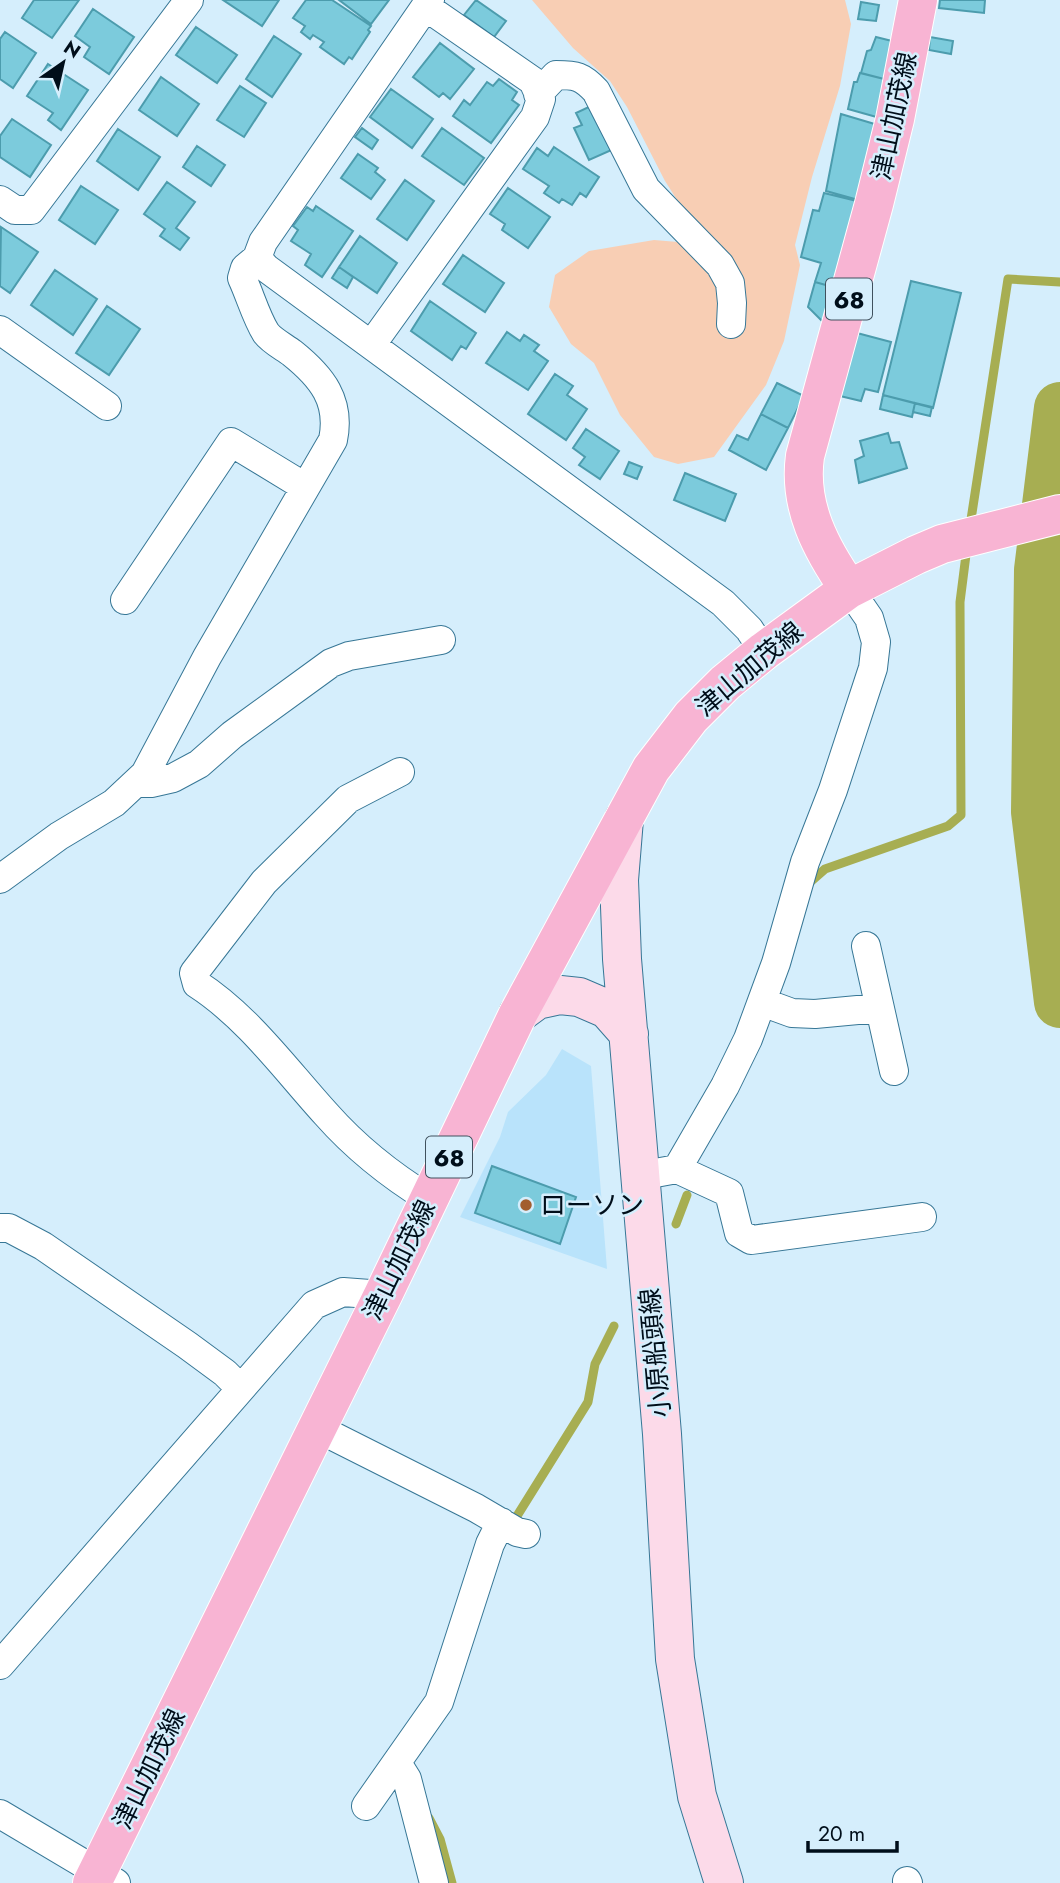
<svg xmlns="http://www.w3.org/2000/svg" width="1060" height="1883" viewBox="0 0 1060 1883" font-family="Jost,'Noto Sans JP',sans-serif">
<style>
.built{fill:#b9e3fb}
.green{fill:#f8ceb4}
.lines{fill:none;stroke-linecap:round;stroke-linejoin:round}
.stream{stroke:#a7ae52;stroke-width:9}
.river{stroke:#a7ae52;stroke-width:52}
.building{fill:#7ccbdc;stroke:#4c9cad;stroke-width:2}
.minor-casing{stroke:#377796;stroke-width:30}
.secondary-casing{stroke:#377796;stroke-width:40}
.primary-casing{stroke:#fff;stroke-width:40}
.minor{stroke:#fff;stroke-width:28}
.secondary{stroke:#fcdae9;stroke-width:38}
.primary{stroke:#f8b4d3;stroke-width:38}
.poi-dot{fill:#a25e2f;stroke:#d5eefc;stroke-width:2.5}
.labels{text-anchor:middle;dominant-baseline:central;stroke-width:5;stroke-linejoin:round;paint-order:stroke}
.shield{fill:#d5eefc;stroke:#40515e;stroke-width:2}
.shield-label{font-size:24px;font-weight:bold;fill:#000e1a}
.street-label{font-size:26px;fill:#000e1a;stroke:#d5eefc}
.poi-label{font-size:26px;fill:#000e1a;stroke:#d5eefc;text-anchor:start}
</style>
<rect width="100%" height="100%" fill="#d5eefc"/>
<path class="built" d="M562,1049L591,1066L607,1269L460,1217L500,1137L508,1112L546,1075Z"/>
<path class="green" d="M532,0H845L851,24L840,86L812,177L795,245L800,265L784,341L766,385L714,457L678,464L654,457L620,415L594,363L571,344L549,307L555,275L589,251L654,240L678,242L688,217L665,181L627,107L610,81L573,48Z"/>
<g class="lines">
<path class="stream" d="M970,526L1008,279L1060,282
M809,883L825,869L948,826L961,815L960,602L967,547
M676,1224L687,1195
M512,1524L588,1402L595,1364L614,1326
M429,1818L440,1839L452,1883"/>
<path class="river" d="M1060,408L1040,570L1037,812L1060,1002"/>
</g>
<path class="building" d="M34,0H79L52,38L22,18Z
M223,0H279L262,26Z
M306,0H332L371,26L368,30L370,32L352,59L349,57L344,64L320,47L324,42L313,35L310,39L301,32L305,26L293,18Z
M339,0H389L371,24Z
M476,0L506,21L494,37L464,15Z
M940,0H985L984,13L939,8Z
M861,2L879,5L876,21L858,19Z
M93,9L134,37L109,74L84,57L90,47L75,36Z
M196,27L237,55L217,83L176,55Z
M5,32L36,53L13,88L0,79V39Z
M274,36L301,54L272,97L246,79Z
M876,37L896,42L888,80L861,73L867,51L871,50Z
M930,37L953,41L951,54L929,50Z
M440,43L474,69L450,99L443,93L439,97L413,77Z
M48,64L88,90L61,130L48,120L53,113L27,96Z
M860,73L888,80L880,118L848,109L854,82H857Z
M161,77L199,104L177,136L139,110Z
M499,79L517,92L512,100L519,105L491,143L453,116L464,100L470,105L487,82L493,86Z
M240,86L266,103L244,137L217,120Z
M391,89L433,119L412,148L370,117Z
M595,104L616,148L589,160L574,128L582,125L576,113Z
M841,114L878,125L862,201L826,191Z
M12,119L51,145L30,177L0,157V136Z
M362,128L378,140L372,149L355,137Z
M442,128L484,158L464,185L422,156Z
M118,129L160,157L138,190L97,161Z
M197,146L225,165L211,186L183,167Z
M554,147L599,177L586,197L580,193L572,205L562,199L559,203L544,193L549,186L523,169L537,148L548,156Z
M358,154L378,168L375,172L385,180L371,199L341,178Z
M405,180L434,201L407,240L377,219Z
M167,182L195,202L176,228L189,238L180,250L160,236L165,229L144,214Z
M81,186L118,210L95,244L59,220Z
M508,188L550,217L528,248L502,230L505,224L490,214Z
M824,193L861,202L833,287L815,282L821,263L801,257L813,210L819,211Z
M316,206L353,231L322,277L305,265L311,254L291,241L298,230L293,226L307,207L313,211Z
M1,227L38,252L10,293L0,286Z
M360,236L397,263L377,293L339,267Z
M463,255L504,283L485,312L443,284Z
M339,267L353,277L347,288L332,278Z
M55,270L97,299L73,335L31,305Z
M911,281L961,293L933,408L883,395Z
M815,282L833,287L824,323L808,307Z
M430,301L476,333L466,349L461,346L452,360L411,331Z
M107,306L140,329L109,375L76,353Z
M507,332L520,341L524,335L539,345L534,351L548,361L528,390L486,363Z
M857,333L891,342L878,392L865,389L861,401L840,396Z
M555,374L573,386L567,395L587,409L566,440L528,414Z
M777,383L804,396L788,428L761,414Z
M883,395L915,403L912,417L880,409Z
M915,403L932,407L930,416L913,412Z
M761,414L788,428L766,470L729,450L737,435L748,440Z
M586,429L619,451L600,479L579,465L585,457L573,448Z
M888,433L891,443L899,442L907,468L859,483L855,460L864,456L860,441Z
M629,462L642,467L637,479L624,474Z
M685,473L736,494L725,521L674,500Z
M492,1166L576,1197L560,1244L475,1213Z"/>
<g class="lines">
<defs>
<path id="minor" d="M538,94L556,75C576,75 582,76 596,91L646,189L720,265L730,283L732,303L731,324
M0,200L15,210H31L189,0
M257,258L266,268L723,603L749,629L764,651
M0,330L107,406
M372,344L535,117L541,99L533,81L426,7
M125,600L231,442L305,487
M400,772L348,799L264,882L194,973L197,984C248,1017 286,1070 326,1114C356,1148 390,1175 429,1199
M136,783H151L173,778L199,764L232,735L331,663L349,656L441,640
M0,879L59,836L114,803L145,774L207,657L333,440C341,401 322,377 292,353C284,347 272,341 266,333C256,317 250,295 242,278L245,268L257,258L263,242L430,0
M866,946L894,1071
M762,1002L792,1013L815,1014L879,1008
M677,1169L729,1193L739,1233L751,1240L922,1217
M639,1176L677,1169L725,1086L748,1039L776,963L805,862L833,790L873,668L876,642L869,618L849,589
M0,1228H9L43,1246L187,1345L225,1373L240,1388
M317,1428L476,1508L517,1532L526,1534
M0,1665L314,1305L343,1292L383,1295
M397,1763L407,1779L434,1883
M366,1806L439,1702L490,1544L501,1522
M0,1814L116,1883
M907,1881L908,1883"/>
<path id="secondary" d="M624,819L619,880L622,959L662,1434L675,1659L697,1796L724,1883
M518,1014L537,1000L560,995L579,997L607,1009L629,1034"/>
<path id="primary" d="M849,589C821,549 798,506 805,456L874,204L895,119L918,0
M92,1883L383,1295L518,1014L651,769L691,717L725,683L764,651L849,589L916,555L942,544L1060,514"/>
</defs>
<use href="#minor" class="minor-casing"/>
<use href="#secondary" class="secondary-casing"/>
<use href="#primary" class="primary-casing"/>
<use href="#minor" class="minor"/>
<use href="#secondary" class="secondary"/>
<use href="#primary" class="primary"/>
</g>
<circle class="poi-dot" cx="526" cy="1205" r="7"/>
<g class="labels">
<g class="shield">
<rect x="826" y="278.5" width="46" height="41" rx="5"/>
<rect x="426" y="1136.5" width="46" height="41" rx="5"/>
</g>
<g class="shield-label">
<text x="849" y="299">68</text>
<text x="449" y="1157">68</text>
</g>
<g class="street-label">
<text transform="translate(894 116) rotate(-78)">津山加茂線</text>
<text transform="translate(749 669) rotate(-40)">津山加茂線</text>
<text transform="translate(399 1260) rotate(-64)">津山加茂線</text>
<text transform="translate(655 1353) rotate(-95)">小原船頭線</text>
<text transform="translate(149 1769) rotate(-64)">津山加茂線</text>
</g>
<g class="poi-label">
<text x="540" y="1205">ローソン</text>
</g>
</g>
<g transform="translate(63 63) rotate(34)" stroke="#d5eefc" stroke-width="5" paint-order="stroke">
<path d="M0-5L12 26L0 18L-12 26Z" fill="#000e1a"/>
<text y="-10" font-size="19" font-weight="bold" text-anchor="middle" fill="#000e1a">N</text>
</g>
<path d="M808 1841v10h89v-10" fill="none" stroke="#000e1a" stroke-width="3.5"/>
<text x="818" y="1841" font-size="21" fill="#000e1a" stroke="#d5eefc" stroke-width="5" paint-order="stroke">20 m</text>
</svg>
